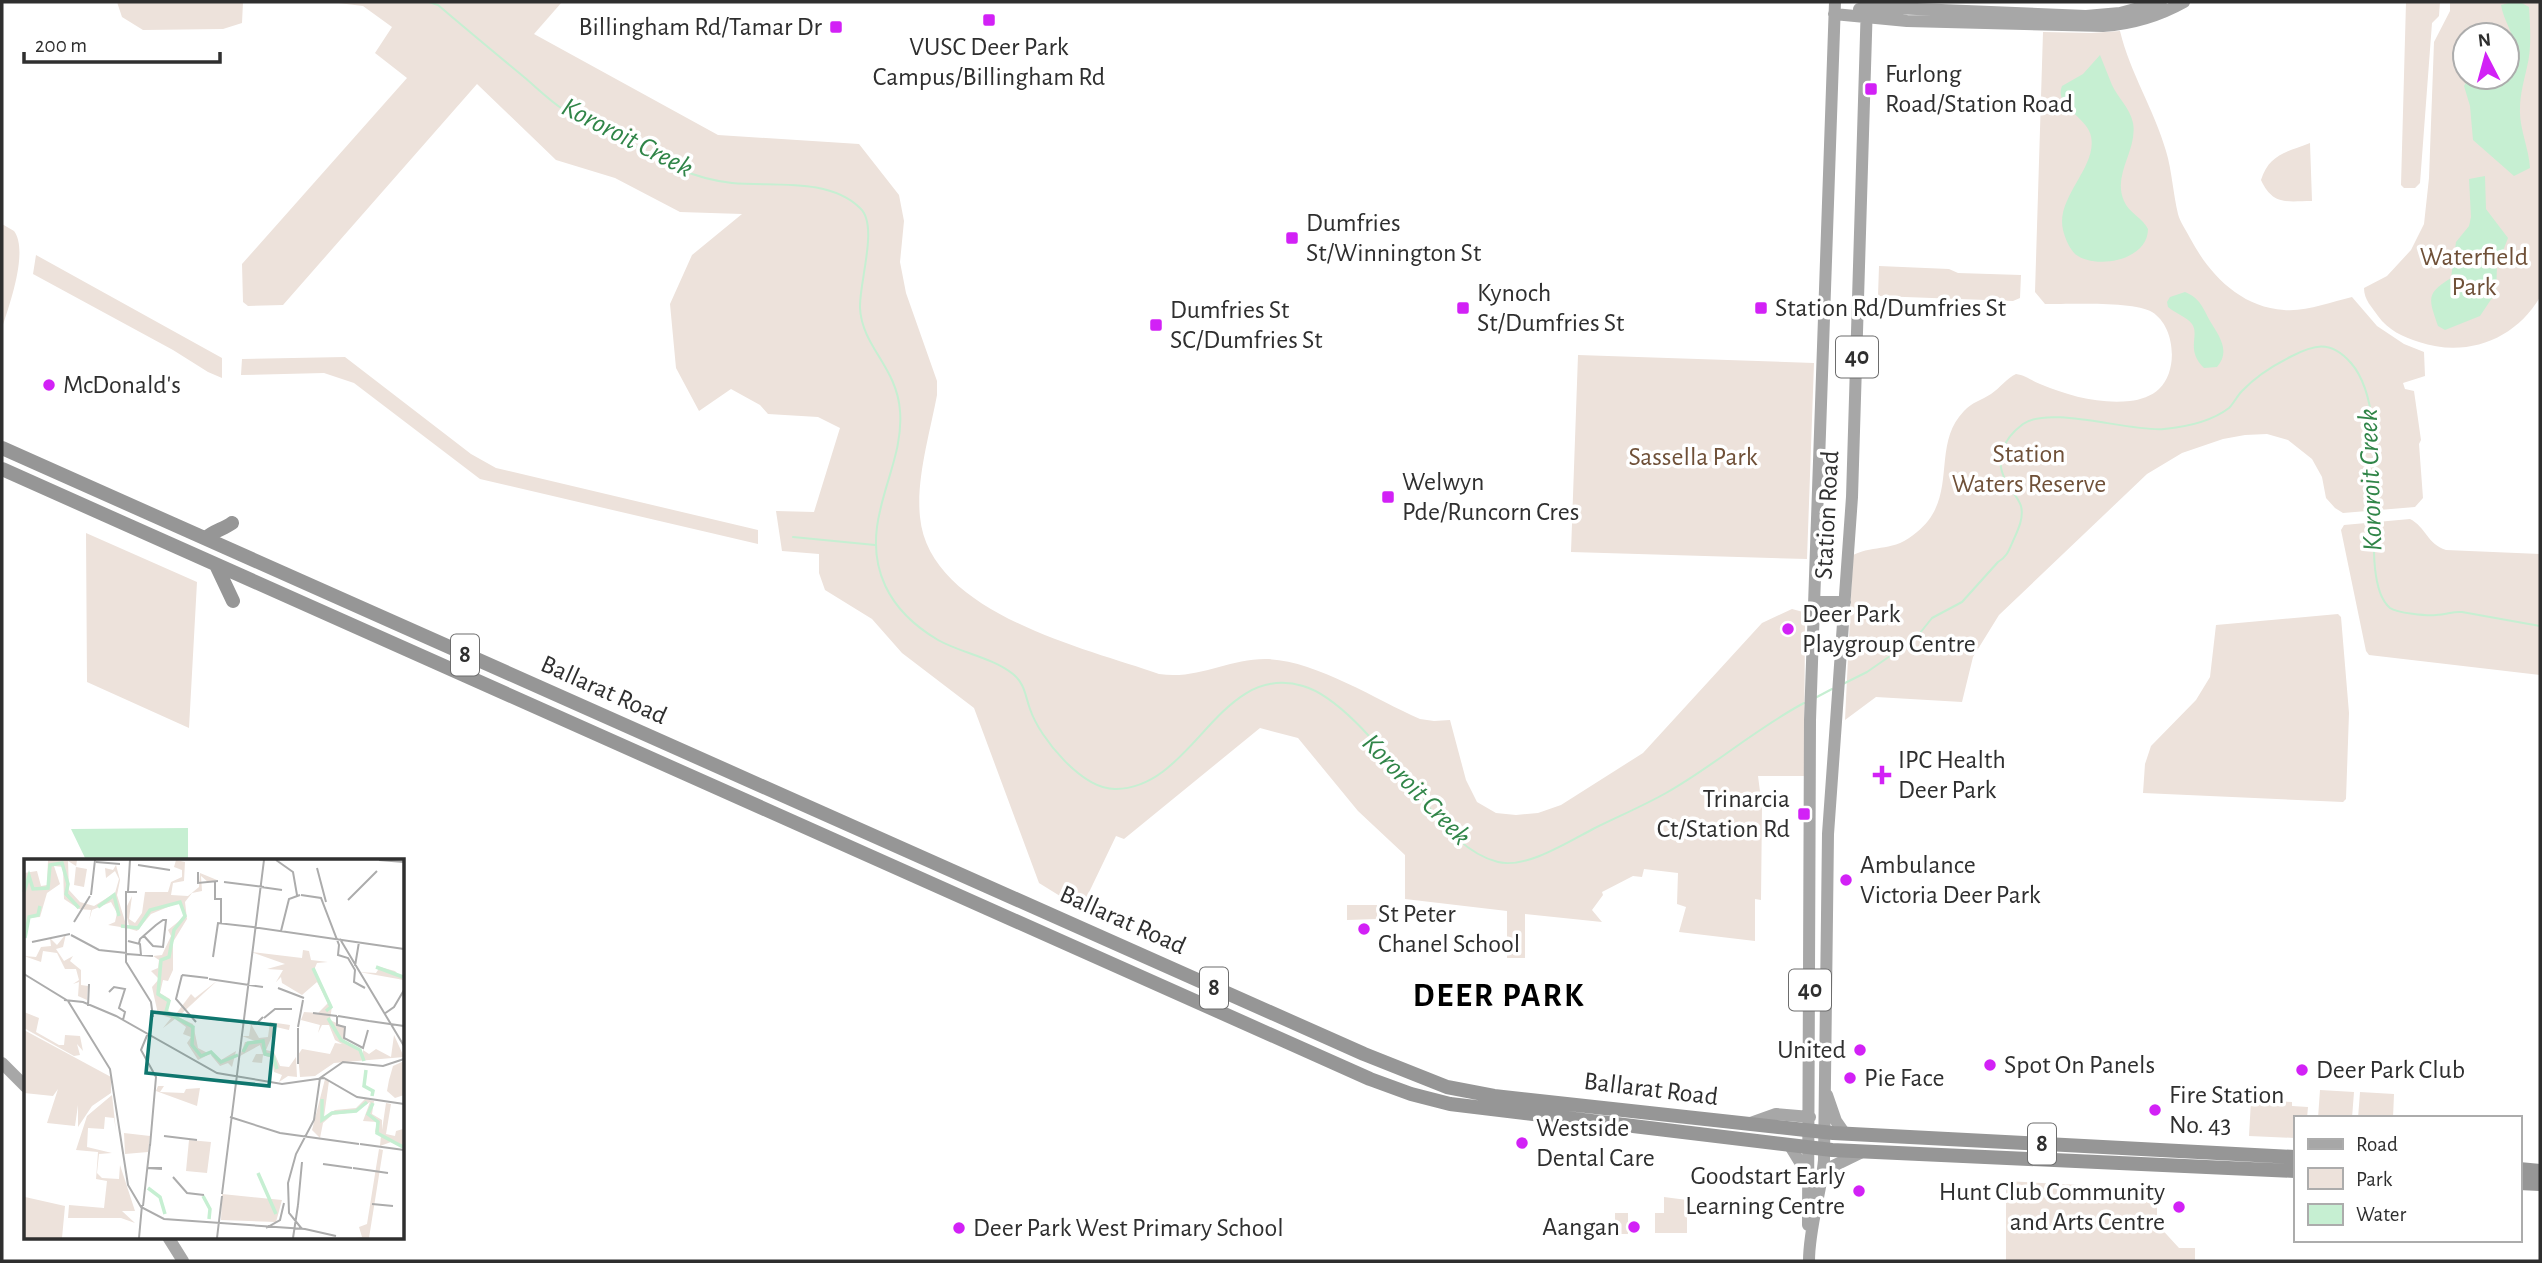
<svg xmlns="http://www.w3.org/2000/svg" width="2542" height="1263" viewBox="0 0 2542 1263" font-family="'Alegreya Sans',sans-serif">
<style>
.green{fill:#ede2db;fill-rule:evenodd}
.water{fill:#c6efd2}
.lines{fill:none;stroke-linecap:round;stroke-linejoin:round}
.stream{stroke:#c6efd2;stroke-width:2}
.major{stroke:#a7a7a7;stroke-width:12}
.highway{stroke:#969696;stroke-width:14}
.poi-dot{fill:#d221f6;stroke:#fff;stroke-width:2.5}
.labels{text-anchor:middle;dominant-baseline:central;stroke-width:7;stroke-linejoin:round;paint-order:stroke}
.shield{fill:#fff;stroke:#6d6d6d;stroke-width:2}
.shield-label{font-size:24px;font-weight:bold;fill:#2f2f2f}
.poi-label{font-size:26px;fill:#2f2f2f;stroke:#fff;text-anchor:start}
.park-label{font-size:26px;fill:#6f5038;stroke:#fff}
.street-label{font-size:26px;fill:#2f2f2f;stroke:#fff}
.water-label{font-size:28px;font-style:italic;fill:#308548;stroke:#fff}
.district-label{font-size:33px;font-weight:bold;letter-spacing:2px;fill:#000;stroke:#fff}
.inset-river{fill:none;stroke:#c6efd2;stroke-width:3.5}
.inset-road{fill:none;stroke:#acacac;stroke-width:2}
.view{fill:#0f766e;fill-opacity:0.15;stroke:#0f766e;stroke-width:3.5}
.inset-edge{fill:none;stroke:#2f2f2f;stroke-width:3.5}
</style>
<rect width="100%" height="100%" fill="#fff"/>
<path class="green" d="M117,2H243L242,23L223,29L143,30L122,17Z
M330,2H562L534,34L718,135L859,144L899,195L904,221L900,262L906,293L937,381V395C930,433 916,479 920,517C929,613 1084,648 1159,674C1198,680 1228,659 1265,659C1313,659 1375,699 1420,719L1434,721L1450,720L1466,780L1477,802L1496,813L1516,815L1538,813L1561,805L1643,753L1762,623L1792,609L1803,612L1805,618L1804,776H1758L1762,807L1761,900L1755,899V941L1679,932L1686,907L1677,904L1678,873L1644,869L1642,877L1633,876L1602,892L1603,895L1592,910L1602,922L1525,914V958H1507V911L1405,899V855L1358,811L1298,738L1260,728L1124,839L1116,836L1081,909L1039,883L974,708L902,653L872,619L825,590L819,573V554L782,551L776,511L814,512L840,428L818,417L768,414L760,405L731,389L699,411L676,368L670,304L692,255L742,214L680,212L615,178L556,160L477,84L283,305L248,306L243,302L242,264L407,78L375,53L392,27L363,6Z
M2406,2H2440L2439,16L2432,23L2420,183L2415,188H2404L2401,185Z
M2450,2H2540V297C2515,340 2466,358 2419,342C2403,337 2388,330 2378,316C2372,307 2364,300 2364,288L2387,276L2411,250L2424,224L2429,178L2434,42L2450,11ZM2465,35H2507V77H2465Z
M2120,31C2130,73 2154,109 2166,151C2172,171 2173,193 2178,214C2180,222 2186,230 2190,238C2209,274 2240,307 2284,310C2306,312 2330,302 2352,297L2377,326L2404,344L2424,352L2425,376L2403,383L2405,389L2414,391L2421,440L2419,444L2423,498L2415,507L2343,513L2335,508L2326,498L2322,477L2312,459L2288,440L2267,434L2245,435L2223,439L2182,453L2147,474L1999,615L1973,657L1962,702L1876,697L1845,720L1853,555C1876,544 1893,553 1917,532C1960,497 1930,446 1964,411C1972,402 1982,400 1991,394C2000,388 2007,378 2016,374C2025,375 2032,381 2040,384C2069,396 2098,404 2130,401C2140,400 2152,396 2159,389C2179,370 2175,326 2152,312C2135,301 2068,304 2045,304L2035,292L2043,32L2091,33Z
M2310,143L2312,201C2287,201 2273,206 2261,180C2269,154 2287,152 2310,143Z
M2,224L14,231C29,251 9,306 2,328Z
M36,255L222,358V378L208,372L173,350L33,274Z
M1879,266L1949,269L1958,273L2021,275L2020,298L2013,301L1878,296Z
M1578,355L1814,363L1807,559L1571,552Z
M345,357L471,454L496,468L758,530V544L480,479L354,383L324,373L241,375L242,359Z
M2410,519C2426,527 2427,544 2446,550L2540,554V675L2369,655L2366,651L2341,530L2344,525Z
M86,533L197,582L189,728L87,682Z
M2338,614L2341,617L2349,713L2346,799L2343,802L2143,793L2145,764L2151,746L2196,700L2210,677L2216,625Z
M1347,905H1377V919L1347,920Z
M2320,1090L2354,1092L2352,1118H2318Z
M2360,1092L2394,1094L2393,1118H2358Z
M2251,1100L2292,1102V1106L2308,1107L2307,1118H2295V1138L2249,1136Z
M2006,1181L2157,1189V1224L2179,1248H2195V1261H2006Z
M1664,1197L1687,1200V1233H1655V1213H1664Z
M1615,1213H1628V1234H1615Z"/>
<path class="water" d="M2512,2H2520L2529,7C2530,26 2532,47 2527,67C2524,81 2520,94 2520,109C2519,128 2529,148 2530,168L2514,176L2473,140L2470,106L2464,86L2469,77H2507V55L2515,48C2513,31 2504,22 2501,5Z
M2100,55C2104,65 2108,75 2112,85C2118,98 2130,108 2133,123C2138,150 2112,174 2124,201C2129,213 2143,218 2148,229C2148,261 2095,270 2075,254C2069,248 2065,238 2063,230C2055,196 2101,165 2090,133C2084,116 2054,105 2062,86L2083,74Z
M2485,176L2486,209L2508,238L2497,266L2496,292L2480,316L2445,330L2438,326C2429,299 2425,294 2451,278L2456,242L2469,226L2471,217L2469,179Z
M2185,292C2200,298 2203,308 2210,321C2219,336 2231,351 2217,367L2204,368C2185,349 2200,336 2192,324C2187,317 2175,313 2168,307L2167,302L2170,297Z
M188,828V860H86L71,829Z"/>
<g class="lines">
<path class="stream" d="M429,2L438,5C466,29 495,53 524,77C537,88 550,101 564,110C584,123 606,131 628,142C646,152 663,163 682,170C698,177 715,181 732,183C772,187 828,177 860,208C879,225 859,282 860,308C862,347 897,367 900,411C903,446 887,478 880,511C866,568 889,611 938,640C961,653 991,657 1013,674C1025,684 1025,695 1030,709C1040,739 1083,790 1116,789C1194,788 1219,661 1303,686C1342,697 1388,758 1414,789C1437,816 1461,853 1498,862C1526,869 1568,842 1593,829C1617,817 1643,806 1666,793C1714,766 1755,729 1804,703
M793,537L875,545
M1843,684L1867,672L1916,638L1932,618L1962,602L1998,562C2007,557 2009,550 2013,541C2018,530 2024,518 2021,506C2018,497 2011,491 2007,483C1993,460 2003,439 2023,424C2050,405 2129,432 2164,429C2185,427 2212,421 2229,408C2234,403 2237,396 2242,391C2255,377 2272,366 2290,357C2313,345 2330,339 2351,363C2399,418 2352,577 2390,608C2397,613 2427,616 2436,615C2446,615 2453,611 2462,612L2540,626
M1815,698L1832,689"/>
<path class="major" d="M1859,9L1892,8L2086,16L2120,13L2161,2
M1834,14L1907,21L2103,26C2132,24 2159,16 2184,2
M1814,602H1845
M2,1063L26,1087
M1827,1095L1836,1121L1845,1134
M1748,1124L1776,1114L1810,1117
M1790,1146L1804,1169L1809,1172
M1823,1171L1862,1152
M1808,1225L1810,720L1835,2
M168,1237L183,1261
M1809,1261C1809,1227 1821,1194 1824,1160L1828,834L1852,497L1867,2"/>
<path class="highway" d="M2,448L1364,1054L1447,1087L1494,1096L1833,1133L2295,1157
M2,469L1370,1079L1411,1094L1450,1104L1832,1150L2295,1171
M206,538C213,531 224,529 232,523
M216,565L233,601
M2519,1169L2540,1171
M2519,1183L2540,1184"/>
</g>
<g class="poi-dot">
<rect x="982" y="13" width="14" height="14" rx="3.5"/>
<rect x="829" y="20" width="14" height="14" rx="3.5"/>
<rect x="1864" y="82" width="14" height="14" rx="3.5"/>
<rect x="1285" y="231" width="14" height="14" rx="3.5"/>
<rect x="1456" y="301" width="14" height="14" rx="3.5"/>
<rect x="1754" y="301" width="14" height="14" rx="3.5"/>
<rect x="1149" y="318" width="14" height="14" rx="3.5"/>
<circle cx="49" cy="385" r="7"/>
<rect x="1381" y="490" width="14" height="14" rx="3.5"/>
<circle cx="1788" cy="629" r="7"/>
<path d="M1878.5 764.5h7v7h7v7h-7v7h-7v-7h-7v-7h7z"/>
<rect x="1797" y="807" width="14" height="14" rx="3.5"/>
<circle cx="1846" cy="880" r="7"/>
<circle cx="1364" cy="929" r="7"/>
<circle cx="1860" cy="1050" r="7"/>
<circle cx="1990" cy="1065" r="7"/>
<circle cx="2302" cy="1070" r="7"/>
<circle cx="1850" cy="1078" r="7"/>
<circle cx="2155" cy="1110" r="7"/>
<circle cx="1522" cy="1143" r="7"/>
<circle cx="1859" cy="1191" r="7"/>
<circle cx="2179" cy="1207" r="7"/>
<circle cx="1634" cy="1227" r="7"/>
<circle cx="959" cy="1228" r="7"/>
</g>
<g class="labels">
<g class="shield">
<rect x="1836" y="336.5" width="42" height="41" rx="5"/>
<rect x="451" y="634.5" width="28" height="41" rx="5"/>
<rect x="1200" y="967.5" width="28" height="41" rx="5"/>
<rect x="1789" y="969.5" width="42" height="41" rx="5"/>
<rect x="2028" y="1123.5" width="28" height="41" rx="5"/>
</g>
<g class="shield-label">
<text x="1857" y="357">40</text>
<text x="465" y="655">8</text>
<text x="1214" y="988">8</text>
<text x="1810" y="990">40</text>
<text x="2042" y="1144">8</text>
</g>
<g class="poi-label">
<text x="822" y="27" text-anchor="end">Billingham Rd/Tamar Dr</text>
<text x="989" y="47" text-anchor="middle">VUSC Deer Park<tspan x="989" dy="30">Campus/Billingham Rd</tspan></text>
<text x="1885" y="74">Furlong<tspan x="1885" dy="30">Road/Station Road</tspan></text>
<text x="1306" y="223">Dumfries<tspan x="1306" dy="30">St/Winnington St</tspan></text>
<text x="1477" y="293">Kynoch<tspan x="1477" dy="30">St/Dumfries St</tspan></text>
<text x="1775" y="308">Station Rd/Dumfries St</text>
<text x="1170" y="310">Dumfries St<tspan x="1170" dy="30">SC/Dumfries St</tspan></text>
<text x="63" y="385">McDonald's</text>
<text x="1402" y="482">Welwyn<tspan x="1402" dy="30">Pde/Runcorn Cres</tspan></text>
<text x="1802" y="614">Deer Park<tspan x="1802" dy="30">Playgroup Centre</tspan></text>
<text x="1898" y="760">IPC Health<tspan x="1898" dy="30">Deer Park</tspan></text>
<text x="1790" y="799" text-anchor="end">Trinarcia<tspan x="1790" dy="30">Ct/Station Rd</tspan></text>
<text x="1860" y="865">Ambulance<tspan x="1860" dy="30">Victoria Deer Park</tspan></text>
<text x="1378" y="914">St Peter<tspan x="1378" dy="30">Chanel School</tspan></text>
<text x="1846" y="1050" text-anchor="end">United</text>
<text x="2004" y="1065">Spot On Panels</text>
<text x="2316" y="1070">Deer Park Club</text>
<text x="1864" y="1078">Pie Face</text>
<text x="2169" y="1095">Fire Station<tspan x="2169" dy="30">No. 43</tspan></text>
<text x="1536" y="1128">Westside<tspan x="1536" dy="30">Dental Care</tspan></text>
<text x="1845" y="1176" text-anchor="end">Goodstart Early<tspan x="1845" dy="30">Learning Centre</tspan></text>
<text x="2165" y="1192" text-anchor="end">Hunt Club Community<tspan x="2165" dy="30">and Arts Centre</tspan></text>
<text x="1620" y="1227" text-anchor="end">Aangan</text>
<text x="973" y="1228">Deer Park West Primary School</text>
</g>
<g class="park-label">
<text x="2474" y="257">Waterfield<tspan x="2474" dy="30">Park</tspan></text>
<text x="2029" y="454">Station<tspan x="2029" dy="30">Waters Reserve</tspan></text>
<text x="1693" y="457">Sassella Park</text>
</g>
<g class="street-label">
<text transform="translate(1827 515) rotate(-87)">Station Road</text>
<text transform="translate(604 690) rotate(24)">Ballarat Road</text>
<text transform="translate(1123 920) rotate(24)">Ballarat Road</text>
<text transform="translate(1651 1089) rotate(7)">Ballarat Road</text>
</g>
<g class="water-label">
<text transform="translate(627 138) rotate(27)">Kororoit Creek</text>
<text transform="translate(2371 480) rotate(-92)">Kororoit Creek</text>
<text transform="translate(1416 790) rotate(46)">Kororoit Creek</text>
</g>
<g class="district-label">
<text x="1499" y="996">DEER PARK</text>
</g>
</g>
<g transform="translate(24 859)">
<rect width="380" height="380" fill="#fff"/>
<path d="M24,1H53L52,8L63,10L60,28L50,26L52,7L44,2L45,31L56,43L70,47L91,34L95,20L91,12L82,19L81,9L89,11L92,6L96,21L93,36L103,69L84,66L91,63L93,54L87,43L68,51L65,62L67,51L55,50L40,40L39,8L30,7L36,25L23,34L16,58L5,59L0,81V14L13,12L17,27L23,26ZM152,1L161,3L160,22L149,24L147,36L164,37L175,28L176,14L193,21L184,23L177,17L178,32L168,34L161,43L163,60L149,83V111L144,122L139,121L136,134L146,140L143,151L152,155L167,135L171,139L194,121L154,158L169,165L174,189L197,201L212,192L208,208L204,204L196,207L186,195L174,201L163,184L167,178L159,175L162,168L151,160L139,169L147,159L134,155L128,128L135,120L127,112L134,109L135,101L129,97L138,96L147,77L144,71L160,58L156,43L127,55L113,72L106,70L101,51L108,37L105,60L111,64L118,54L121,33H144L147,23L158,18V11L150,8ZM42,75L39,88L32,90L40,102L49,97L46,102L57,111V126L64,127L63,141L54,137L55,123L49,125L55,121L52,110H41L33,94L19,92L17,103L0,97L12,98L17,88L27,87L26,79L33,86ZM279,91L285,92L287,101L304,103L293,104L290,111L308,147L306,161L321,168V183L339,195V191L345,195L352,190L367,198L370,176L380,198L310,204L291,217L276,218L274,196L278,190L306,195L311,184L318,185L311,181L305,166H298L294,174L296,166L277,161L280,153L294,154L304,144L293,123L278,136L258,124L257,118L252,123L259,111L243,110L261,105L227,93L278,99ZM358,105L356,108L371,112L380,121L335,113L352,114ZM0,153L15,159L12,173L35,186H40L41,176L56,177L59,192L53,185L56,196L50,197L0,169ZM247,155L246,163L266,166L265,171L252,168L242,191L250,193L256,207L265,208L272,198L273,218L264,217L255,223L258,216L250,213L248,199L239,196L238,204L228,203L232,195H239L236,186L216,197L221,183L231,182L218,177H225L227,165L235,179L244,178ZM0,171L87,218V234L68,247L54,268V246L51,267L23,264L34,230L29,237L0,234ZM380,202V236L371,239L363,232L365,221L369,207ZM301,220L305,222L300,258L311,251L332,249L341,240L350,242L348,255L358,261V271L362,244L367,245L362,275L371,277L372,272L379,270L380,290L367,283L356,287L357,276L351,273L353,263L339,262L346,243L331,253L308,256L299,264L296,279L288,271ZM134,227H140L136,233L160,234L162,230L176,229L173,247L132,232ZM88,236L92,272L90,259L81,258L80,270L64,269L63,288L88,294L75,295L73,314L78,319L95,320L96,306L111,352H98L111,364L97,359H44L45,346L80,349L83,322L72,320L74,293L52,291L63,257ZM100,274L126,277L124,293L101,295ZM165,281L187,283L183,314L162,312ZM355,290L359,291L345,379H331L338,378L335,368L343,365ZM198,335L258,341L252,363L197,361ZM1,338L41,347L38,379H0Z" fill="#ede2db"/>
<path class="inset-river" d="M0,33L5,17L9,30L24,29L26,6L38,4L44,25L42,35L55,49M74,48L90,36L95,57M97,67L114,69L126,51L156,43L161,57L150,71L145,98L137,101L134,135L145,142L142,153L169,168L168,186L177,197L187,193L197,203L214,196M1,79L5,58L14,56L16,47M352,108L379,118M289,109L307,148L302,152M304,159L317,181L336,191L340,202M219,193L224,184L239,182L241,195L249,197L253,210M342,211L340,227L349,232L348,237M298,240V261L308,254L332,252L343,243M349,244L344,255L354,263L353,274L379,288M234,314L252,355M124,329L136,338L141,355M179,337L186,350L185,360"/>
<path class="inset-road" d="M252,1L269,13L273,36M355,1L380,3M72,3L96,5M114,6L146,11M293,9L302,43M174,13V24L194,22M191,23V40H197V64M200,23L240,28M237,28L258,31M104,32L106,1M113,33H102V103L127,143L129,158M67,36L71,1M277,36L297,39L315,86L314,96L324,99L331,111L330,123L341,129M324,41L353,12M50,63L66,37M229,68L380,90M257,72L265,40L276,36M47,76L75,91L103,94M316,80L380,187M104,82L116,85L117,96M8,83L46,75M115,84L116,80L132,66L139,61H142L139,88L129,87L120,77M103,95L129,97M189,98L194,64L229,68M331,107L335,83M0,115L44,142L86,210L104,326L117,348L140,360L281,370L312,377M158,116L152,140L172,163M158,116L184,119M185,120L239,128M254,129L280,139M85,133L90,128L101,130L95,149L101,153L99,161M40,141L59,143L92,157L193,214L258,225L300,219L333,238L380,245M64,147L65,125M289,154L313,157M360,155L370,148L380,131M313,157V166L321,168L320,179L339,189L344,171M314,157L345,162M184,159L206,162M240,159L251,150H268M345,162L380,167M217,163L232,165L239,158M274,168L279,141M274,169V205M124,174L117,191L132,218L126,287M206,258L256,274L335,285M140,277L173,281M336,285L380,291M299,305L328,309M329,309L364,314M138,310L123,309H138M149,318L163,334L180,336M198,335L240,1M348,345L369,347M274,346L278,303M119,347L126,285M242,369L256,361L260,344M278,370L265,354L264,324L272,295L290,261L296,219L319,203L359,207L380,200M115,379L118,346M193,379L198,337M269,379L274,346"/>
<path class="view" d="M128,153L251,166L245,227L122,214Z"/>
<rect width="380" height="380" class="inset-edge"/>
</g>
<rect width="2542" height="1263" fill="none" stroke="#2f2f2f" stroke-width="7"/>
<rect x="2294" y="1116" width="228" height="126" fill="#ffffff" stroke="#acacac" stroke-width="2"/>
<rect x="2308" y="1139" width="35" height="10" fill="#a7a7a7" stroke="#acacac" stroke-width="2"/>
<text x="2356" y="1151" font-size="21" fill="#2f2f2f">Road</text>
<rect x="2308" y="1168" width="35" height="21" fill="#ede2db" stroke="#acacac" stroke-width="2"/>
<text x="2356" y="1186" font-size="21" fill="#2f2f2f">Park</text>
<rect x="2308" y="1204" width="35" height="21" fill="#c6efd2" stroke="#acacac" stroke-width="2"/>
<text x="2356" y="1221" font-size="21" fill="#2f2f2f">Water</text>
<g transform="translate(2486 56) rotate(354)"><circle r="33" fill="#ffffff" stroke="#acacac" stroke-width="2"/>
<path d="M0-5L12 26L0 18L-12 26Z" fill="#d221f6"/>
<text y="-10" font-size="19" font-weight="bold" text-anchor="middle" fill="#2f2f2f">N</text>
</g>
<path d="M24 52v10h196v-10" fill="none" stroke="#2f2f2f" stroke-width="3.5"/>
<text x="35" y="52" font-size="21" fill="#2f2f2f" stroke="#ffffff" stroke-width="5" paint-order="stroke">200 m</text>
</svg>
